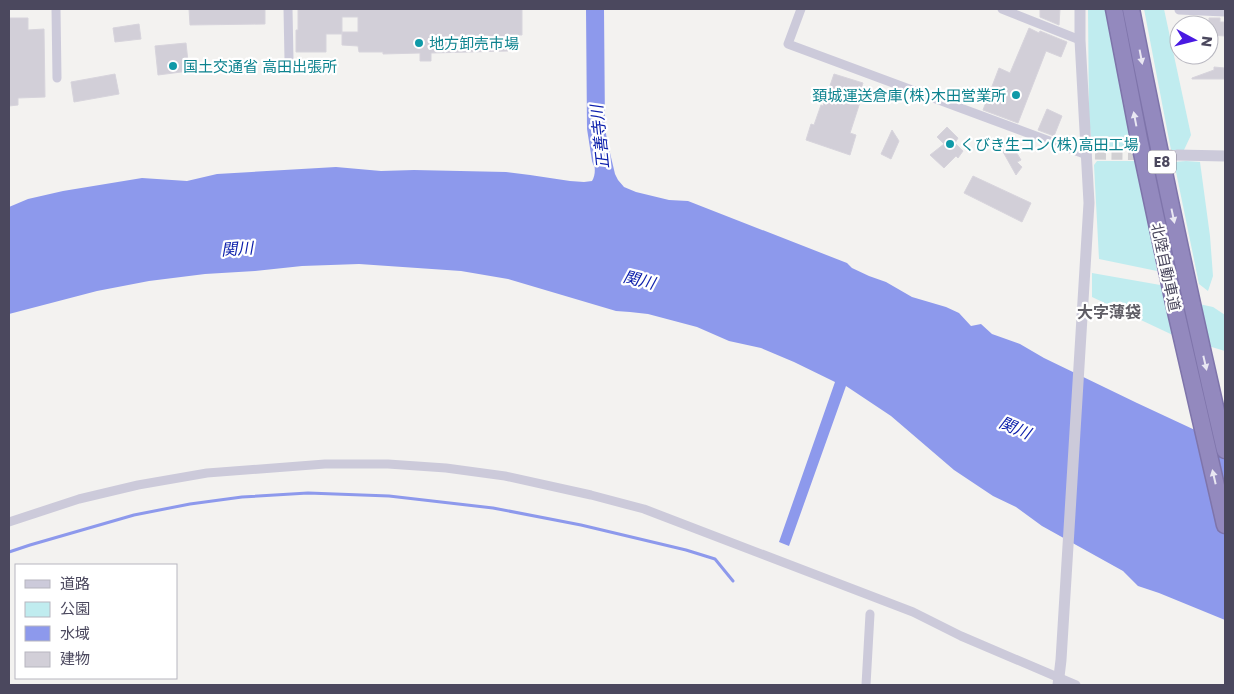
<svg xmlns="http://www.w3.org/2000/svg" width="1234" height="694" viewBox="0 0 1234 694" font-family="Poppins,'Noto Sans JP',sans-serif">
<style>
.green{fill:#c0ecef}
.water{fill:#8d99ec}
.lines{fill:none;stroke-linecap:round;stroke-linejoin:round}
.stream{stroke:#8d99ec;stroke-width:3}
.river{stroke:#8d99ec;stroke-width:18}
.building{fill:#d2cfd8;stroke:#d7d4dc;fill-rule:evenodd}
.tertiary-tunnel{stroke:#d1d0d3;stroke-width:11;stroke-dasharray:11 5.5;stroke-linecap:butt}
.motorway-casing{stroke:#7e74aa;stroke-width:19}
.minor{stroke:#cccada;stroke-width:9}
.tertiary{stroke:#cccada;stroke-width:11}
.motorway{stroke:#9389be;stroke-width:16}
.oneway{fill:#e9e7f2}
.culture-dot{fill:#0f9aa8;stroke:#fff;stroke-width:2}
.labels{text-anchor:middle;dominant-baseline:central;stroke-width:4.5;stroke-linejoin:round;paint-order:stroke}
.shield{fill:#fff;stroke:#817f8e;stroke-width:1}
.shield-label{font-size:14px;font-weight:bold;fill:#4b485e}
.culture-label{font-size:15px;fill:#0d838f;stroke:#fff;text-anchor:start}
.street-label{font-size:15px;fill:#4b485e;stroke:#fff}
.water-label{font-size:16px;font-style:italic;fill:#0d20ac;stroke:#fff}
.neighbourhood-label{font-size:16px;font-weight:bold;fill:#5f5d65;stroke:#fff}
</style>
<rect width="100%" height="100%" fill="#f3f2f0"/>
<path class="green" d="M1088,9H1105L1128,120L1135,149L1101,148L1092,143L1089,120Z
M1144,9H1164L1191,135L1184,150H1171Z
M1097,161H1136L1150,220L1157,271L1099,259L1094,165Z
M1186,161L1200,162L1210,236L1213,276L1208,291L1199,284L1174,162Z
M1092,273L1166,286L1177,337L1092,297Z
M1199,304L1213,307L1225,315V351L1205,345Z"/>
<path class="water" d="M606,136L615,174L618,180L624,187L636,192L669,200L688,201L847,263L852,268L869,276L886,282L912,297L946,307L959,313L971,326L981,324L992,334L1020,344L1044,358L1137,403L1225,444V620L1159,593L1138,586L1123,571L1042,526L1016,507L993,496L954,470L891,416L846,386L789,546L779,542L835,382L794,362L761,348L729,341L697,327L648,314L630,312L616,311L508,279L461,271L359,264L302,266L255,271L205,274L149,281L97,291L9,314V207L28,199L63,191L142,178L187,181L217,174L336,167L381,171L414,170L506,172L530,175L570,181L584,182L592,181C599,171 591,150 589,139Z"/>
<g class="lines">
<path class="stream" d="M9,552L30,545L134,515L190,504L242,497L308,493L389,496L493,508L581,525L686,550L715,559L733,581"/>
<path class="river" d="M595,9L596,128L601,160"/>
</g>
<path class="building" d="M189,9H265V24L190,25Z
M298,9H522V35H507L508,51L431,53V61H420V53L383,54V52H359L358,46L342,45V34H326V52H296V30H298ZM342,17H358V32H342V34Z
M1040,9H1060L1059,25L1040,17Z
M9,18H28V30L44,29L45,97L18,98V105L9,106Z
M1209,18H1220V22H1225V36L1209,35Z
M139,24L141,39L115,42L113,28Z
M1029,28L1039,33L1040,31L1067,42L1061,57L1046,51L1018,123L983,110L999,68L1010,73Z
M186,43L189,71L158,75L155,46Z
M1214,67L1225,68V79H1192V78L1214,70Z
M115,74L119,94L74,102L71,82Z
M834,74L863,83L861,89L864,90L850,133L856,135L850,155L806,140L811,124L814,125L821,105L823,106Z
M1047,109L1062,116L1054,136L1038,130Z
M947,127L958,138L955,143L963,151L958,158L956,156L944,168L930,155L944,144L937,137Z
M892,130L899,141L891,159L881,154Z
M1004,149L1008,153L1015,150L1021,160L1017,162L1022,167L1016,175L1002,150Z
M973,176L1031,203L1022,222L964,193Z"/>
<g class="lines">
<path class="tertiary-tunnel" d="M1095,154L1177,155"/>
<defs>
<path id="motorway" d="M1114,9L1139,139L1174,303L1225,525
M1131,9C1160,157 1191,304 1225,450"/>
</defs>
<use href="#motorway" class="motorway-casing"/>
<path class="minor" d="M56,9L57,78
M288,9L289,60
M801,9L788,44L1087,155
M1002,9L1080,40
M1179,10L1225,12
M9,522L79,499L138,485L207,473L325,464H388L446,468L505,476L591,495L644,509L913,612L961,636L1076,685
M866,685L870,614"/>
<path class="tertiary" d="M1177,155L1225,156
M1058,685L1061,660L1089,203L1080,40V9"/>
<use href="#motorway" class="motorway"/>
</g>
<defs><path id="oneway-solid" d="M-6-.8H1V-3.2L6.5 0L1 3.2V.8H-6Z" transform="scale(1.25)"/></defs>
<g class="oneway">
<use href="#oneway-solid" transform="translate(1141 57) rotate(79)"/>
<use href="#oneway-solid" transform="translate(1135 119) rotate(-101)"/>
<use href="#oneway-solid" transform="translate(1173 216) rotate(78)"/>
<use href="#oneway-solid" transform="translate(1205 363) rotate(77)"/>
<use href="#oneway-solid" transform="translate(1214 477) rotate(-103)"/>
</g>
<g class="culture-dot">
<circle cx="419" cy="43" r="5"/>
<circle cx="173" cy="66" r="5"/>
<circle cx="1016" cy="95" r="5"/>
<circle cx="950" cy="144" r="5"/>
</g>
<g class="labels">
<rect class="shield" x="1148" y="150.5" width="28" height="23" rx="4"/>
<g class="shield-label">
<text x="1162" y="162">E8</text>
</g>
<g class="culture-label">
<text x="429" y="43">地方卸売市場</text>
<text x="183" y="66">国土交通省 高田出張所</text>
<text x="1006" y="95" text-anchor="end">頚城運送倉庫(株)木田営業所</text>
<text x="960" y="144">くびき生コン(株)高田工場</text>
</g>
<g class="street-label">
<text transform="translate(1166 267) rotate(78)">北陸自動車道</text>
</g>
<g class="water-label">
<text transform="translate(600 137) rotate(-96)">正善寺川</text>
<text transform="translate(237 249) rotate(-4)">関川</text>
<text transform="translate(639 280) rotate(14)">関川</text>
<text transform="translate(1015 428) rotate(23)">関川</text>
</g>
<g class="neighbourhood-label">
<text x="1109" y="312">大字薄袋</text>
</g>
</g>
<rect width="1234" height="694" fill="none" stroke="#4b485e" stroke-width="20"/>
<rect x="15" y="564" width="162" height="115" fill="#ffffff" stroke="#b7b6bf"/>
<rect x="25" y="580" width="25" height="8" fill="#cccada" stroke="#b7b6bf"/>
<text x="60" y="589" font-size="15" fill="#4b485e">道路</text>
<rect x="25" y="602" width="25" height="15" fill="#c0ecef" stroke="#b7b6bf"/>
<text x="60" y="614" font-size="15" fill="#4b485e">公園</text>
<rect x="25" y="626" width="25" height="15" fill="#8d99ec" stroke="#b7b6bf"/>
<text x="60" y="639" font-size="15" fill="#4b485e">水域</text>
<rect x="25" y="652" width="25" height="15" fill="#d2cfd8" stroke="#b7b6bf"/>
<text x="60" y="664" font-size="15" fill="#4b485e">建物</text>
<g transform="translate(1194 40) rotate(97)"><circle r="24" fill="#ffffff" stroke="#b7b6bf"/>
<path d="M0-4L9 19L0 12L-9 19Z" fill="#491ae2"/>
<text y="-8" font-size="14" font-weight="bold" text-anchor="middle" fill="#4b485e">N</text>
</g>
</svg>
